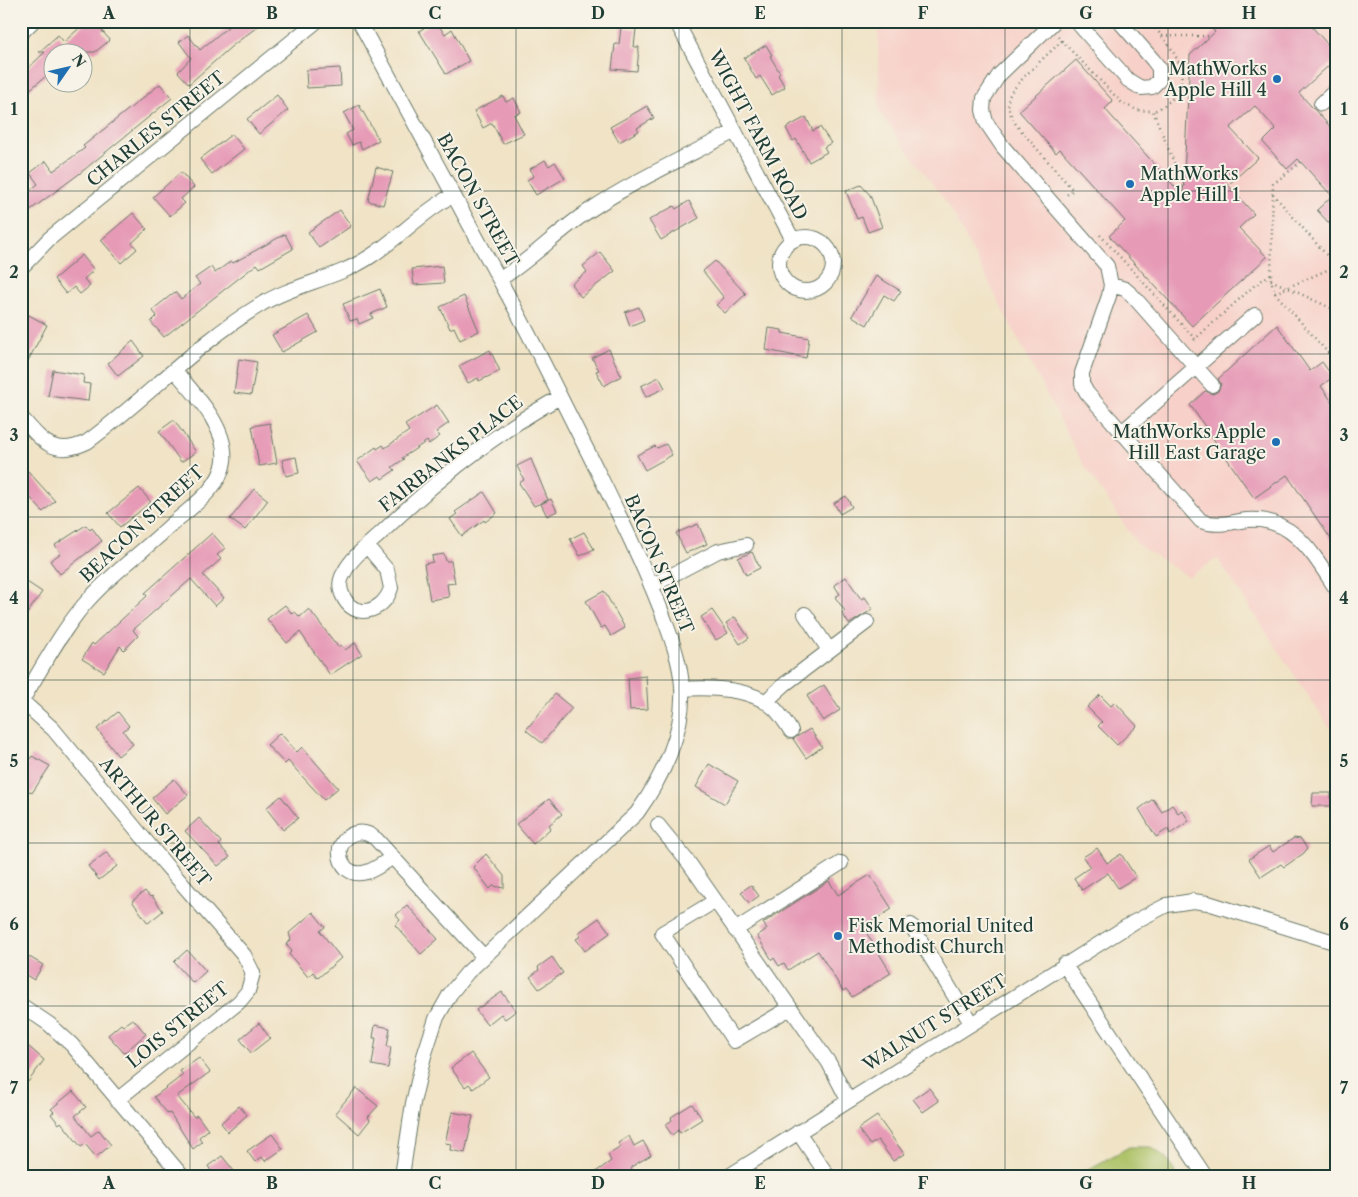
<svg xmlns="http://www.w3.org/2000/svg" width="1358" height="1197" viewBox="0 0 1358 1197" font-family="'Libre Caslon Text',serif">
<style>
.built{fill:#f7d1c9}
.green{fill:#acc165;stroke:#667f4c}
.building{fill:#e69ab6}
.lines{fill:none;stroke-linecap:round;stroke-linejoin:round}
.minor-casing{stroke:#687767;stroke-width:16}
.path{stroke:#687767;stroke-width:2.5;stroke-dasharray:1 4;stroke-linecap:butt}
.minor{stroke:#fff;stroke-width:14}
.grid{fill:none;stroke:#1f3d34;stroke-width:1;stroke-opacity:0.55}
.poi-dot{fill:#1f6fb2;stroke:#f7f3e8;stroke-width:2}
.labels{text-anchor:middle;dominant-baseline:central;stroke-width:4;stroke-linejoin:round;paint-order:stroke}
.poi-label{font-size:18px;fill:#1f3d34;stroke:#f7f3e8;text-anchor:end}
.street-label{font-size:18px;fill:#1f3d34;stroke:#f7f3e8}
.neatline{fill:none;stroke:#1f3d34;stroke-width:2}
.grid-label{font-size:16px;text-anchor:middle;font-weight:bold;fill:#1f3d34}
</style>
<rect width="100%" height="100%" fill="#f7f3e8"/>
<filter id="ink" filterUnits="userSpaceOnUse"><feTurbulence type="fractalNoise" baseFrequency=".02" numOctaves="2"/><feDisplacementMap in="SourceGraphic" scale="10" xChannelSelector="R" yChannelSelector="G"/><feConvolveMatrix kernelMatrix="1 2 1 2 8 2 1 2 1" color-interpolation-filters="sRGB"/></filter>
<filter id="wash" filterUnits="userSpaceOnUse"><feTurbulence type="fractalNoise" baseFrequency=".0096" numOctaves="4" result="noise"/><feDisplacementMap in="SourceGraphic" scale="20" xChannelSelector="R" yChannelSelector="G"/><feGaussianBlur stdDeviation="1.12" result="paint"/><feColorMatrix in="noise" values="0 0 0 0 0 0 0 0 0 0 0 0 0 0 0 0 0 1.4 0 .05"/><feComposite in="paint" operator="in"/></filter>
<g filter="url(#wash)">
<rect width="100%" height="100%" fill="#f0e3c6"/>
<path class="built" d="M885,21H1337V739L1217,558L1189,577L1138,545L1082,462L949,206L879,112L878,27Z"/>
<path class="green" d="M1129,1147H1152L1167,1159L1177,1176H1076Z"/>
<g id="blocks">
<path class="building" d="M87,21H113L102,31L110,40L95,52H52V71L21,97V75L45,52H39L58,35L64,42Z
M226,21H265L232,46L189,84L178,72L191,58L179,42L188,35L200,50L229,26Z
M435,21L445,34L452,29L469,61L446,74L419,31Z
M1205,21H1307L1337,55V58L1299,93L1337,134V232L1317,210L1332,196L1298,159L1287,169L1263,142L1276,129L1255,106L1230,128L1258,158L1228,185L1254,214L1239,228L1267,257L1192,326L1109,236L1125,221L1060,149L1056,153L1019,111L1076,60L1113,101L1105,109L1183,196L1190,55L1215,32Z
M621,27L636,29L634,47H639L637,71L612,69L615,44H619Z
M766,45L772,55L770,56L780,73L778,75L785,87L772,95L760,76L756,79L744,58Z
M340,68L341,86L307,88L306,70Z
M160,84L172,98L79,174L21,217V197L38,184L30,173L46,161L53,171L85,148L83,146Z
M277,95L288,110L259,134L247,119Z
M503,96L506,102L514,98L521,112L514,115L524,134L503,144L492,123L483,128L474,111Z
M359,105L379,140L362,149L359,142L352,145L346,134L353,130L344,113Z
M647,106L654,118L637,128L639,131L619,142L610,127Z
M806,117L813,131L820,127L831,143L824,147L827,152L809,162L796,139L793,141L786,128Z
M232,134L244,149L212,174L200,159Z
M545,160L549,166L555,162L565,178L536,195L527,180L534,176L530,169Z
M376,167L393,172L383,205L368,201Z
M181,172L194,187L181,199L185,203L170,216L153,197Z
M861,185L870,195L882,227L868,232L862,217L857,219L846,191Z
M689,201L699,218L661,240L649,220L674,206L676,209Z
M340,210L351,226L319,248L308,232Z
M133,213L147,229L132,243L137,249L121,263L101,240Z
M285,234L293,249L260,268L257,264L164,337L151,322L157,316L152,310L175,292L181,299L200,284L195,278L211,267L215,273L231,261L233,263Z
M600,252L615,271L581,297L571,284L587,272L583,266Z
M82,255L94,270L84,279L90,286L80,294L74,287L66,294L54,279Z
M715,261L746,294L725,313L716,305L724,298L703,271Z
M442,266L444,283L414,285L412,269Z
M876,276L901,291L894,301L884,295L867,325L852,316Z
M380,289L387,307L371,314L373,318L359,324L357,319L350,321L343,304Z
M464,296L479,331L460,340L454,327L450,329L440,307Z
M639,307L644,320L630,326L625,312Z
M29,315L47,325L21,374V330Z
M308,315L318,332L282,352L272,335Z
M1277,325L1310,371L1322,362L1333,377L1321,386L1337,409V548L1287,475L1254,498L1190,405L1205,391L1213,394L1218,391L1221,384L1218,379Z
M769,328L782,330V333L809,338L806,358L766,350Z
M133,341L144,356L118,376L108,363Z
M609,349L621,376L604,386L596,371L599,370L592,358Z
M490,350L500,371L479,381L478,378L468,383L459,366Z
M239,359L257,362L251,395L234,393Z
M53,370L84,375L83,383L90,384L88,401L48,396Z
M659,377L665,388L646,397L641,386Z
M437,405L449,423L436,432L440,436L429,444L427,441L402,458L404,459L392,467L395,470L382,479L380,476L372,481L357,461L376,447L377,449L383,445L385,448L409,431L405,425Z
M174,420L196,452L181,462L159,431Z
M270,423L277,463L259,466L252,426Z
M666,444L672,455L645,470L637,455L655,446L657,448Z
M296,457L299,473L286,476L282,460Z
M531,459L548,500L534,506L519,483L524,480L517,466Z
M28,471L55,501L43,512L21,487V477Z
M139,488L151,502L120,527L108,513Z
M254,489L268,500L245,530L230,519Z
M484,492L497,513L485,522L484,520L462,536L450,519L457,514L455,512Z
M846,496L852,507L840,514L834,503Z
M551,499L557,511L547,516L541,504Z
M698,524L707,544L686,553L676,533Z
M86,525L90,530L92,528L102,541L60,574L50,561L61,553L55,545Z
M584,532L594,549L580,556L570,539Z
M212,533L225,548L217,555L221,559L203,575L224,598L215,606L191,579L133,630L138,636L124,650L120,646L104,672L82,659L92,643L94,645L147,596L145,593Z
M752,552L760,568L746,575L738,558Z
M444,554L446,561H451L455,583L447,584L449,597L430,600L424,564L433,562L432,556Z
M846,577L861,599L865,597L873,609L849,624L842,613L845,611L835,597L840,594L834,585Z
M27,582L42,592L21,622V589Z
M604,591L625,628L611,636L605,626L601,628L586,601Z
M285,605L292,614L295,612L300,617L309,609L338,647L341,645L345,650L355,643L362,654L330,675L300,632L287,643L267,619Z
M712,610L728,633L716,640L701,617Z
M735,617L749,638L740,644L726,623Z
M646,676L648,709L630,710L628,678Z
M824,685L840,710L823,721L807,696Z
M555,694L572,708L542,743L526,730Z
M1100,695L1111,706L1115,702L1137,726L1117,745L1098,726L1102,722L1087,707Z
M118,712L129,726L123,731L133,744L118,756L97,729Z
M810,729L822,747L806,758L793,739Z
M280,733L297,752L302,747L338,788L324,800L288,761L285,764L267,745Z
M32,756L50,766L32,793L21,786V775Z
M709,764L738,781L725,804L696,787Z
M174,779L188,795L165,814L152,798Z
M1313,793H1331V806H1312Z
M281,796L298,818L283,830L266,808Z
M549,799L562,814L549,825L551,828L533,844L516,824Z
M1153,799L1162,812L1172,805L1178,813L1182,810L1189,821L1170,834L1168,829L1156,837L1139,809Z
M199,818L221,842L219,845L230,857L218,866L185,831Z
M1294,838L1301,839L1307,849L1304,853L1284,867L1281,864L1261,877L1249,859L1269,846L1273,852Z
M1097,848L1107,863L1121,854L1136,877L1118,888L1108,873L1082,890L1074,878L1090,867L1083,857Z
M107,852L117,866L99,880L88,866Z
M486,854L504,876V888L493,886L490,889L473,867Z
M870,875L892,909L863,927L891,973L852,997L846,989L843,991L818,951L788,970L784,963L779,966L774,958L772,960L757,936L767,929L763,923L829,881L838,895Z
M751,885L759,896L749,903L741,892Z
M145,891L150,897L152,896L163,911L148,923L132,901Z
M407,905L438,939L421,954L395,925L400,920L396,915Z
M313,912L325,927L320,931L341,958L318,978L313,972L308,977L289,954L292,951L286,944L291,940L289,933Z
M599,918L610,933L585,951L576,939L581,936L578,933Z
M187,950L206,971L193,983L174,962Z
M21,952L43,965L34,980L21,972Z
M552,957L563,973L539,989L530,977L539,970L538,967Z
M502,992L516,1011L505,1019L501,1014L487,1025L476,1010Z
M133,1019L146,1034L124,1053L108,1035L121,1024L123,1026Z
M259,1023L270,1038L251,1053L240,1039Z
M375,1025L390,1028L387,1047H391L388,1068L372,1065L376,1038H373Z
M28,1046L44,1060L28,1082L21,1076V1053Z
M471,1053L489,1077L473,1089L469,1084L465,1087L451,1068Z
M199,1058L210,1072L177,1096L194,1117L197,1115L208,1130L199,1137L202,1142L193,1149L170,1113L168,1114L154,1097L183,1075L180,1071Z
M356,1088L378,1106L368,1117L370,1120L359,1134L335,1113Z
M929,1088L939,1101L923,1112L913,1099Z
M73,1091L86,1107L75,1116L91,1136L99,1130L111,1145L96,1157L85,1144L81,1147L61,1122L59,1124L51,1114L54,1112L51,1109Z
M692,1104L702,1119L680,1133L678,1130L672,1135L665,1125L672,1120L671,1117Z
M239,1106L247,1115L228,1132L221,1123Z
M452,1112L473,1116L465,1153L450,1150L451,1144L445,1143Z
M877,1116L904,1154L893,1161L878,1140L870,1145L858,1129Z
M272,1134L283,1149L265,1161L262,1157L255,1162L247,1151Z
M629,1136L634,1146L643,1141L651,1155L631,1167L632,1170L623,1176H590L611,1161L608,1155L621,1147L618,1143Z
M222,1156L234,1171L227,1176H214L208,1166Z"/>
</g>
</g>
<g filter="url(#ink)">
<use href="#blocks" fill-opacity="0" stroke="#687767" stroke-width="1"/>
<g class="lines">
<defs>
<path id="minor" d="M359,21C411,118 465,215 517,312C542,359 565,407 589,454C614,505 640,556 661,610C670,635 680,659 682,686C685,731 662,778 637,813L467,973L450,994L436,1019L424,1056L413,1103L402,1176
M676,21L793,240
M1055,21L999,75L984,98L983,110L986,122L1003,147L1107,266L1111,285L1109,296L1082,373V384L1087,393L1201,521C1217,527 1230,522 1247,520C1294,516 1314,556 1337,590
M1076,21L1128,80L1141,88L1152,87L1159,80V68L1153,60L1119,21
M21,33L33,21
M1321,104L1337,89
M779 264a27 27 0 1 1 54 0a27 27 0 1 1-54 0Z
M21,268L49,239L317,21
M500,279C531,260 557,232 587,212C633,181 686,157 735,131
M1111,285L1125,289L1132,295L1212,385
M21,417C42,441 54,458 87,442C146,399 197,343 260,305C294,284 337,279 371,256C400,237 423,211 453,195
M1121,433L1255,315
M367,546L387,570L391,588C384,612 353,622 342,594C339,587 340,579 344,573C351,558 368,545 380,534C434,482 495,433 560,397
M651,586L718,551L746,545
M805,614L829,650
M682,689C710,687 753,688 775,709C781,715 786,723 791,731
M22,701L53,729L165,864L244,955L253,973L248,991L239,1002L117,1100
M21,702C41,670 59,635 83,606C109,575 143,552 172,524C190,508 221,488 224,461C228,428 195,394 175,371
M765,702L785,684L867,622
M658,825L689,863L829,1063L848,1100
M393,857C380,865 362,881 347,869C341,863 339,856 340,848C347,831 363,828 376,839L484,957
M715,901L662,933L734,1041L790,1008
M911,925L971,1023
M735,930L841,863
M1064,964L1205,1176
M21,1005L49,1024L72,1045L182,1176
M798,1132L828,1176
M729,1176L1134,922L1167,905L1193,901L1208,903L1337,943"/>
</defs>
<use href="#minor" class="minor-casing"/>
<path class="path" d="M1149,21C1176,51 1204,87 1154,111
M1162,36H1211
M1058,37L1122,103L1137,110L1153,111L1184,187
M1062,41C1051,51 1012,86 1009,97C1006,107 1012,118 1017,126L1073,190L1064,197
M1334,128L1337,126
M1301,162L1273,184L1271,280L1275,293L1337,363
M1273,194L1337,267
M1100,235L1195,339
M1271,280L1337,311
M1275,293L1336,266
M1194,340L1255,285L1271,274
M1328,353L1337,319"/>
<use href="#minor" class="minor"/>
</g>
</g>
<path class="grid" d="M190,21V1176M353,21V1176M516,21V1176M679,21V1176M842,21V1176M1005,21V1176M1168,21V1176M21,191H1337M21,354H1337M21,517H1337M21,680H1337M21,843H1337M21,1006H1337"/>
<g class="poi-dot">
<circle cx="1277" cy="79" r="5"/>
<circle cx="1130" cy="184" r="5"/>
<circle cx="1276" cy="442" r="5"/>
<circle cx="838" cy="936" r="5"/>
</g>
<g class="labels">
<g class="poi-label">
<text x="1267" y="69">MathWorks<tspan x="1267" dy="21">Apple Hill 4</tspan></text>
<text x="1140" y="174" text-anchor="start">MathWorks<tspan x="1140" dy="21">Apple Hill 1</tspan></text>
<text x="1266" y="432">MathWorks Apple<tspan x="1266" dy="21">Hill East Garage</tspan></text>
<text x="848" y="926" text-anchor="start">Fisk Memorial United<tspan x="848" dy="21">Methodist Church</tspan></text>
</g>
<g class="street-label">
<text transform="translate(156 129) rotate(-39)">CHARLES STREET</text>
<text transform="translate(758 135) rotate(62)">WIGHT FARM ROAD</text>
<text transform="translate(478 200) rotate(61)">BACON STREET</text>
<text transform="translate(451 454) rotate(-38)">FAIRBANKS PLACE</text>
<text transform="translate(142 524) rotate(-43)">BEACON STREET</text>
<text transform="translate(659 564) rotate(67)">BACON STREET</text>
<text transform="translate(155 822) rotate(50)">ARTHUR STREET</text>
<text transform="translate(935 1023) rotate(-32)">WALNUT STREET</text>
<text transform="translate(178 1025) rotate(-39)">LOIS STREET</text>
</g>
</g>
<rect width="1358" height="1197" fill="none" stroke="#f7f3e8" stroke-width="55"/>
<g transform="translate(68 68) rotate(56)"><circle r="24" fill="#f7f3e8" stroke="#a1aaa0"/>
<path d="M0-4L9 19L0 12L-9 19Z" fill="#1f6fb2"/>
<text y="-8" font-size="14" font-weight="bold" text-anchor="middle" fill="#1f3d34">N</text>
</g>
<rect x="28" y="28" width="1302" height="1142" class="neatline"/>
<g class="grid-label">
<text x="109" y="19">A</text>
<text x="272" y="19">B</text>
<text x="435" y="19">C</text>
<text x="598" y="19">D</text>
<text x="760" y="19">E</text>
<text x="923" y="19">F</text>
<text x="1086" y="19">G</text>
<text x="1249" y="19">H</text>
<text x="14" y="115">1</text>
<text x="1344" y="115">1</text>
<text x="14" y="278">2</text>
<text x="1344" y="278">2</text>
<text x="14" y="441">3</text>
<text x="1344" y="441">3</text>
<text x="14" y="604">4</text>
<text x="1344" y="604">4</text>
<text x="14" y="767">5</text>
<text x="1344" y="767">5</text>
<text x="14" y="930">6</text>
<text x="1344" y="930">6</text>
<text x="14" y="1094">7</text>
<text x="1344" y="1094">7</text>
<text x="109" y="1189">A</text>
<text x="272" y="1189">B</text>
<text x="435" y="1189">C</text>
<text x="598" y="1189">D</text>
<text x="760" y="1189">E</text>
<text x="923" y="1189">F</text>
<text x="1086" y="1189">G</text>
<text x="1249" y="1189">H</text>
</g>
</svg>
